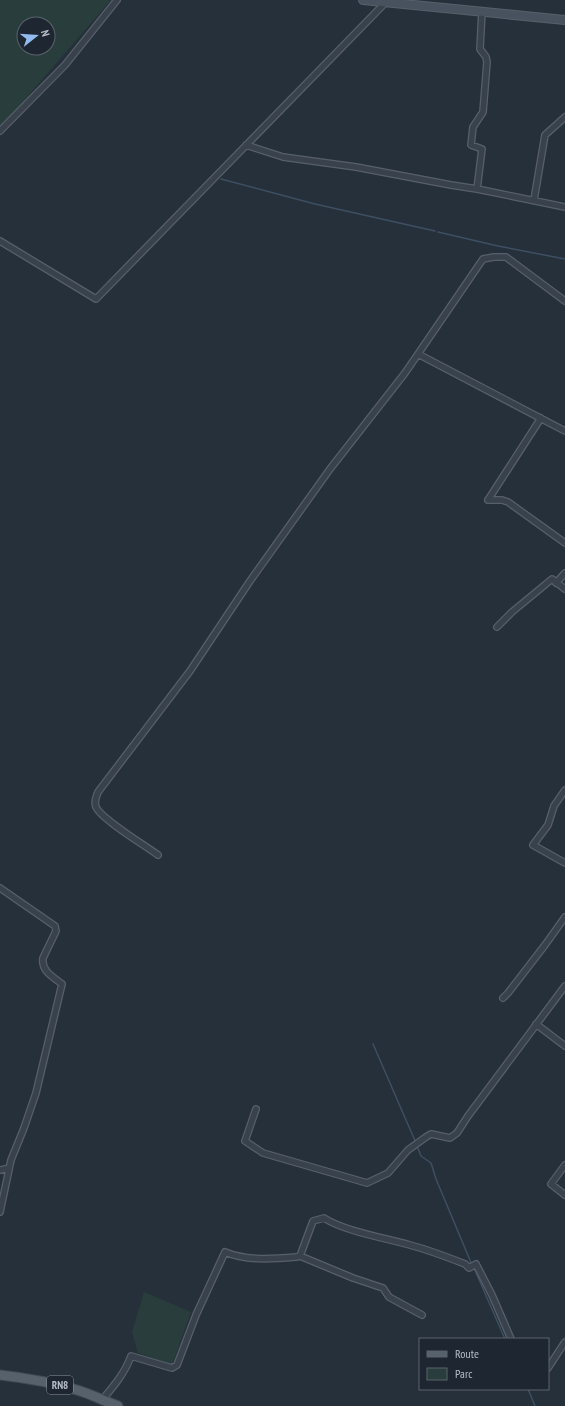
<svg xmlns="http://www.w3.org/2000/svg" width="565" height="1406" viewBox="0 0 565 1406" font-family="'PT Sans Narrow',sans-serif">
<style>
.green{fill:#293d3d;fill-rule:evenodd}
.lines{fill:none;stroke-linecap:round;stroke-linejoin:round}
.stream{stroke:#3d4f63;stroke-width:1.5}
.street-casing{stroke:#57606a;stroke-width:8}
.secondary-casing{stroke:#57606a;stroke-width:10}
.primary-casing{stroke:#424b55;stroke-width:11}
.street{stroke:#39424c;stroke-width:5.5}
.secondary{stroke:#48525e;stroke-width:8}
.primary{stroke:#57616c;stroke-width:9}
.labels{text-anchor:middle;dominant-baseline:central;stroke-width:3;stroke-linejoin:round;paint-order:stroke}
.shield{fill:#1e2731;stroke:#88909a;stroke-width:1}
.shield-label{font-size:11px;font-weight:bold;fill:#b5bdc7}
</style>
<rect width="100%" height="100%" fill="#26303b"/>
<path class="green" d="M0,0H111L14,112L0,125ZM24,24H48V48H24Z
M144,1292L191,1312L172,1365L138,1353L132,1332Z"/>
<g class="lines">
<path class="stream" d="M221,179L315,204L435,231
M438,232L498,246L565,259
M373,1044L416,1143
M417,1146L421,1156L431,1163L436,1179L472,1265
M474,1268L505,1339
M528,1389L535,1406"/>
<defs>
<path id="street" d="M0,131L65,65L117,0
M246,145L283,157L356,167L451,185L477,189L565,207
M477,189L482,149L471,145L473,127L483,112L487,62L486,57L480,49L482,11
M534,200L545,135L565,117
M0,241L96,299L386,2
M418,354L565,431
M488,500L541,418
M488,500H502L508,502L565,543
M556,583L565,573
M497,627L512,612L552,579L565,589
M565,790L554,806L548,825L533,845L565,863
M158,855C146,846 101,819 96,807C94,802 96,797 98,792L190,671L250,581L330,469L405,373L483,259L494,257H506L565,301
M0,888L55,926L56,931L43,958C41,971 53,977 62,984L36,1093L24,1128L11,1160L0,1212
M503,998L508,993L545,945L565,917
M536,1024L565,1046
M256,1109L245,1141L263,1153L367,1183L388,1173L408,1150L426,1137L431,1134L450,1138L457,1133L468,1116L565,986
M565,1165L551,1184L565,1195
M0,1170L9,1168
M300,1256L353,1278L383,1288L389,1297L422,1315
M548,1368L565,1342
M102,1400C113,1387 125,1373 131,1356L172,1368L177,1365L196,1315L225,1252C246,1261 273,1259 296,1257L300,1256L313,1221L324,1218C344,1231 385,1238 410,1245C429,1250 447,1257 465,1264L469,1268L476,1264L492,1295L511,1339"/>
<path id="secondary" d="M363,0L565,20"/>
<path id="primary" d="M0,1375C26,1378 51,1382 77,1390C91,1394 104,1401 118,1406"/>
</defs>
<use href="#street" class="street-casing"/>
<use href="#secondary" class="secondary-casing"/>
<use href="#primary" class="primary-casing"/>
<use href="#street" class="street"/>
<use href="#secondary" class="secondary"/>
<use href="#primary" class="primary"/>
</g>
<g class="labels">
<rect class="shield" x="47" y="1376" width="26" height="18" rx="3"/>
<g class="shield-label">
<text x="60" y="1385">RN8</text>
</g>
</g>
<rect x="419" y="1338" width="130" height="52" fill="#1e2731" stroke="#5a636d"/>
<rect x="427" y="1351" width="20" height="6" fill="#57616c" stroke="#5a636d"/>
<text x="455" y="1358" font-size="12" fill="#b5bdc7">Route</text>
<rect x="427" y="1368" width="20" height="12" fill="#293d3d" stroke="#5a636d"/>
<text x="455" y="1378" font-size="12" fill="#b5bdc7">Parc</text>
<g transform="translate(36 36) rotate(73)"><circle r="19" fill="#1e2731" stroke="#5a636d"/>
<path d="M0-3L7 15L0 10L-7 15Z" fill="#92bcef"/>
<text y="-6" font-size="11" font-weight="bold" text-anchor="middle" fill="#b5bdc7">N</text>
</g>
</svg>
